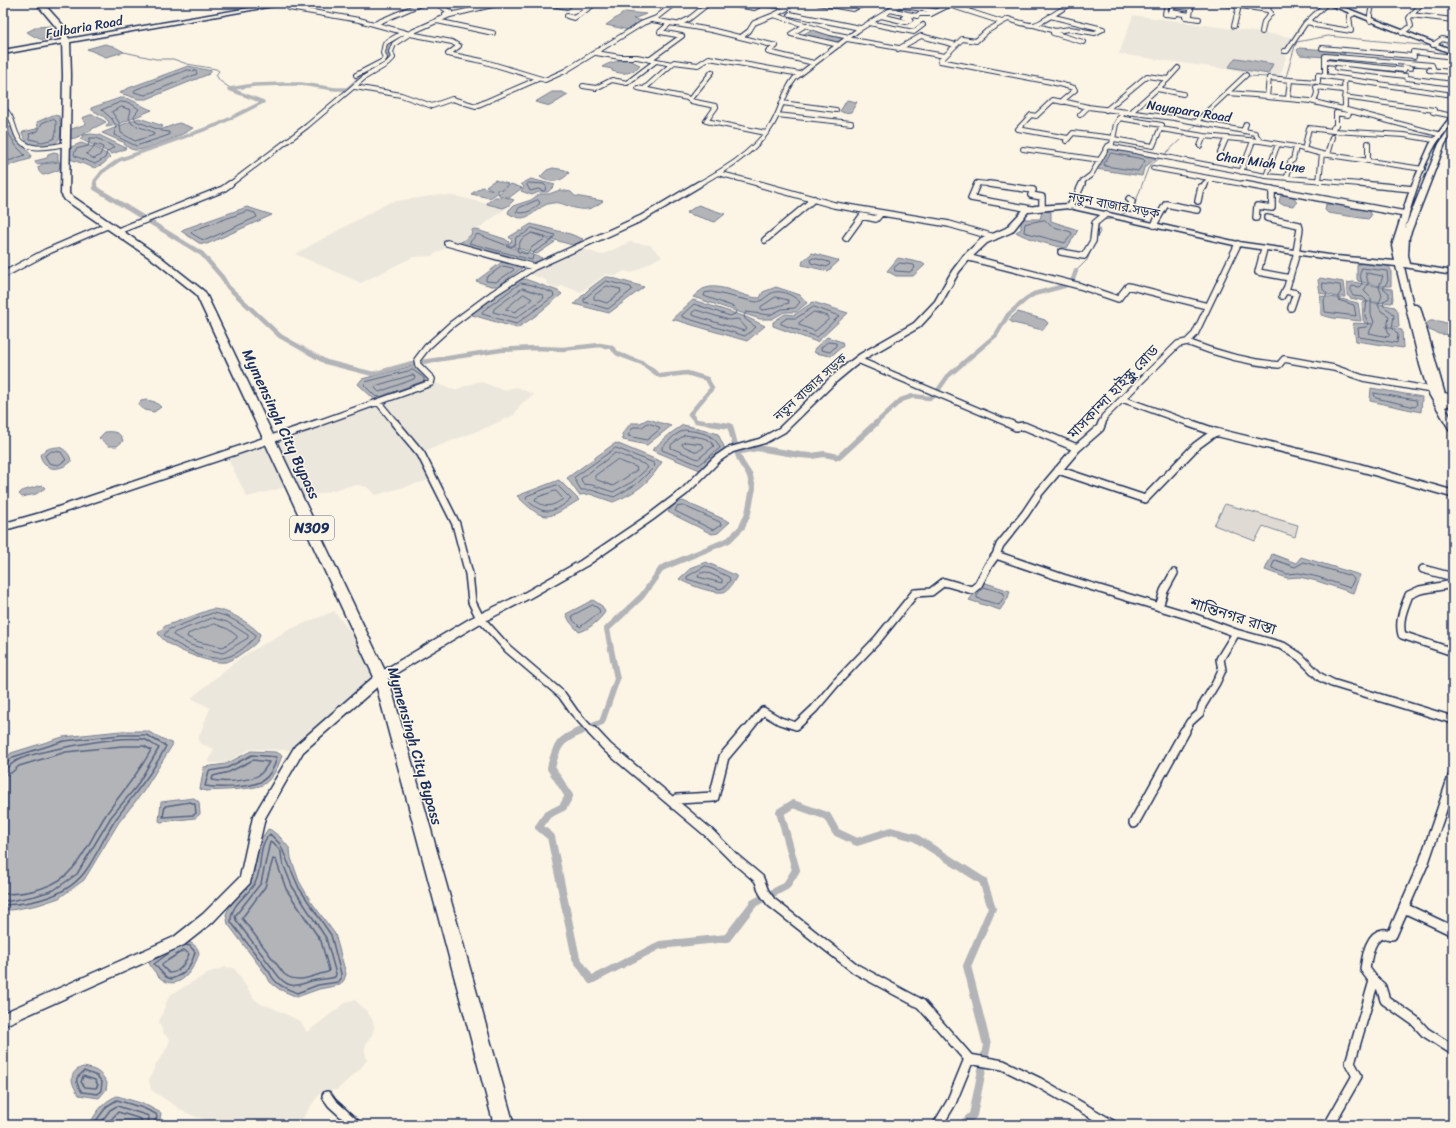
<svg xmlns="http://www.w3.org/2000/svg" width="1456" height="1128" viewBox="0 0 1456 1128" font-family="Sriracha,'Noto Sans Bengali',sans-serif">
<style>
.built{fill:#ece7dc}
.green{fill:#dfdbd4;stroke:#7d8599}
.water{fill:#b2b4b8;stroke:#767f94}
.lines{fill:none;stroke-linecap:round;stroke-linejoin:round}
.shore-far1{stroke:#576482;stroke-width:1}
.shore{stroke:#576482;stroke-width:1.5}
.stream{stroke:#767f94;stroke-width:1}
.canal-far3{stroke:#b2b4b8;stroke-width:3.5}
.canal-far2{stroke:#b2b4b8;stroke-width:4.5}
.canal-far1{stroke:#b2b4b8;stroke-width:6}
.canal{stroke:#b2b4b8;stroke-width:8}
.street-far3-casing{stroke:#1b2f5e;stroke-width:6}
.street-far2-casing{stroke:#1b2f5e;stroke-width:8}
.street-far1-casing{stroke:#1b2f5e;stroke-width:10}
.street-casing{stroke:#1b2f5e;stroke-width:12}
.secondary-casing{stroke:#1b2f5e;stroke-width:3}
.highway-casing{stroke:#1b2f5e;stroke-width:3}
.street-far3{stroke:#fcf5e5;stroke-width:4}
.street-far2{stroke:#fcf5e5;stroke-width:5.5}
.street-far1{stroke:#fcf5e5;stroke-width:7}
.street{stroke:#fcf5e5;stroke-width:9}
.secondary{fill:#fcf5e5;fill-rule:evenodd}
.highway{fill:#fcf5e5;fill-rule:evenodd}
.labels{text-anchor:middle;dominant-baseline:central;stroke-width:3;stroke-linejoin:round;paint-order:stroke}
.far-street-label{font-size:13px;fill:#1b2f5e;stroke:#fcf5e5}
.shield{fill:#fcf5e5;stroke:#5e6a86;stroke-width:1}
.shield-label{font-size:14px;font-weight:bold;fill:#1b2f5e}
.street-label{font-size:15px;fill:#1b2f5e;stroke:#fcf5e5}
</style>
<rect width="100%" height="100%" fill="#fcf5e5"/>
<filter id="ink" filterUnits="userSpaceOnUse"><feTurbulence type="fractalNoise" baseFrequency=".025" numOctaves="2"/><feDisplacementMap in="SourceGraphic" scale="8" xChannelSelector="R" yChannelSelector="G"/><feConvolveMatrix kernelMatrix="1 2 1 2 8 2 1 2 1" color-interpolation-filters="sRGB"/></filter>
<g filter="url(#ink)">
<path class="built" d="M1133,15L1292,37L1280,77L1119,54Z
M438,195L455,196L506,208L470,235L431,256L413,257L361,283L295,254L390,202Z
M630,242L650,245L662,256L632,273L624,271L616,276L606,274L581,292L563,286L555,288L547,284L546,280L530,274L555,258L578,247L601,255Z
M479,381L503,390L517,387L534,395L521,404L514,415L488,427L425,451L384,405L436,383L455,390Z
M378,406L417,451L433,479L376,495L367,487L358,485L345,487L304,498L274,441Z
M267,445L286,487L247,497L227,457Z
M334,611L358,642L373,680L294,750L250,749L226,763H208L214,749L199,743L198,739L210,708L191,698L241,657L288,630Z
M225,967L234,968L254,998L261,1004L271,1007L300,1021L307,1032L348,1001L355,1000L367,1011L373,1021L374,1028L372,1035L366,1043L365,1051L367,1060L360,1069L337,1090H327L320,1093L298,1125H220L186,1113L151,1090L149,1080L156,1064L166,1050L170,1039L163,1033L159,1022L166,1003L170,995L210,972Z"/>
<path class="green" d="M1225,504L1298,525L1295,537L1263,526L1255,541L1214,525Z"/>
<path class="water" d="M625,12L646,14L633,19L644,21L629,30L606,25Z
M50,26L52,27L55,32L53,35L54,37C45,44 35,37 27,32L37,27Z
M813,29L844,37L837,44L802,35Z
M105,44L113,46L124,52L106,57L87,49Z
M1299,48L1344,51L1345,55L1324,57L1300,55L1297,50Z
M1235,58H1237L1273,64L1268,74L1229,67Z
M620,60H629L640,65C632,74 624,75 612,71V69L602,67C610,62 613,63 620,60Z
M188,66L212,71L209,74L147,99H138L120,93L126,89Z
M552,92H562L568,95L550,106L535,102Z
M120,98C133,97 141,107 152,110L117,125L106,127L109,122L103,116L92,110L91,108Z
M847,100L857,102L851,112L844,113L840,111Z
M53,115L59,116L60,118C60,124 62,132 60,137C57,147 41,149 32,145C28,143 24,138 22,133L23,132L36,129L38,127L37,122Z
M94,115L106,122L92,129L91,131L75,138L69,139V130L86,124L82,118L90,115Z
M139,118L163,126L160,130L179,123L193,128C183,135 148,150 136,150C131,150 127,147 124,144L125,143L102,133Z
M11,127C16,139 23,145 31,155L30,159L3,167V128Z
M91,134L99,135L126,148L125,149L112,154L80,139L84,135Z
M81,143L96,148L111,157L103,164L95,168L70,159V154L71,147Z
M1110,148L1153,157L1156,158L1144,168L1142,176L1096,169Z
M54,152L58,153V159L59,161L36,164L35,161L47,158L48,154Z
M60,162L59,170L44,175C41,175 38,171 38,167L42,164Z
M553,168L565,170L569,173C562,182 550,184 540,177L547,170Z
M531,179L555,185L548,192H539L532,195L521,191L524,187L521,184Z
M495,180L508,184L501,190H496L499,192L490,198L471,194L482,187L493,190L486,186Z
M511,184L522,188L510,197H505L514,200L508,206L503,208L487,204V203L495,197H502L498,194Z
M560,190L571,192L575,196L603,201C590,211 583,211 568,206C563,204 559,202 553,203C535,204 530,228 508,213L509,210L513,206L531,200L540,194H549Z
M1281,194L1292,195L1297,203L1293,206L1281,204L1279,202Z
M1326,204H1338L1365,209L1369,211L1371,216L1368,219L1328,213L1325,210Z
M698,205L725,214L715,222L686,213Z
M247,207L272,215L207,244L199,243L181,231L184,229Z
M1044,211L1051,212V221L1078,230L1067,248C1056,247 1025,238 1016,232L1021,229V221L1022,219H1040L1042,212Z
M531,224L570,234L583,239L578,243L572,245L531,233L555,242L537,254L508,245L512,241L509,237L519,231H523V229Z
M474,229L505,239L509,242L507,246L542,258L540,261L532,264L458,244L471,235L472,230Z
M812,253L837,260L839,261L828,271L802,265L803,261Z
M898,258L922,263L925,265L913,276H896L887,271Z
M502,262L514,264L522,268L498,286H491L476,281Z
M1363,263L1389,266L1391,270V286H1380L1358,281L1357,279V265Z
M605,277H609L644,287L609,313L574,304L589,289Z
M1320,278L1343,282L1345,297H1337L1320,293L1318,280Z
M525,279L558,291L562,294L534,317L517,328L472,315L476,310C492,301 507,281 525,279Z
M1353,282L1392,289L1393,299L1392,303L1370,302L1395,307L1398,312L1399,327H1385L1402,330L1403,348L1356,341L1353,323L1372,324L1365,323L1363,320L1362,303L1369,302L1350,298L1347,295V283Z
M776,287L800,295L807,303L796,312H784L772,319H760L693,297C696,294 700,291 703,289C721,281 742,298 760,298L763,292Z
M1320,296L1337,298L1358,303L1361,321L1333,318L1321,315Z
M693,300L746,317L765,326L747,341L672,319Z
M813,302L848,313L817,342L773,326V322L785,314L794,315Z
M1018,312L1045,320L1048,323L1043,330L1013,323L1009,320Z
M1430,321H1439L1453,325V335L1439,334L1429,330L1426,324Z
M827,337L842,342L843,346L831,356L815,353L814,350L815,348Z
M412,366L418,367L429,378L430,381L376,401L358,384L362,379Z
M1371,388L1422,397L1421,412L1370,401Z
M147,400L155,402L161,407L154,412L144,410L138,405L141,401Z
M648,419L671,426L647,445L623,440L622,434L631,423H640Z
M683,425L706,430L718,434L725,449L700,470L652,450L671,433Z
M105,432C113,431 121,432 123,441L117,446H109L99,438Z
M616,443L662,462C648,484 637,492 613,502L590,494L579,495L567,478L611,446Z
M59,447C65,449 71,455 71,462C59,471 45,472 40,455C44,449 52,447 59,447Z
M559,480L579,500C546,520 546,524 517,496Z
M42,485L45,488L36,494L22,497L19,494L22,491Z
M683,501L730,522L718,533L712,534L668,512L674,504Z
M1272,554L1296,563L1301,557L1360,575L1353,593L1317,581L1299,577L1287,578L1265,570Z
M706,562L737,576C734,581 730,589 726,591C718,596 686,584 679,579L692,567Z
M983,582L1010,591L1008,598L1000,610L969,600Z
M593,600L602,606L605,612C600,620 588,630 579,632L570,622L566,614Z
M212,609C227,609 250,623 260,634C259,642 253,646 247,650C240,654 233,661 225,662C210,664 170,649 160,636L158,633L165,626Z
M121,731H147L173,744L143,792L119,822L84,880L59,898L38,905L11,910L3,909V761L11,753L63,737Z
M251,751L275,752L282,755C279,766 273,778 264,784C255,790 218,790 206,791L200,789L204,767L226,764Z
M194,798L199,802L200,814L195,818L161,822L159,821L161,802Z
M268,829L271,830L280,837L290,849L291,858L299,881L310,900L335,934L346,974L344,980L340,985L319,989L297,997L279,989L270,982L267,976L228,924L226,914L230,906L252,880L261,839Z
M182,941C191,942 198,945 199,954C192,973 176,995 157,975C154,970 150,967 149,962L165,951Z
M83,1067C96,1069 101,1072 107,1083L106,1090L99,1098L79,1095C71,1084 67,1072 83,1067Z
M117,1096L144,1104L161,1113L160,1119L156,1125H89C96,1113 103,1101 117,1096Z"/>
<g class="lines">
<path class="shore-far1" d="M188,70L196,71L197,74L145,95L134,92L135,90Z
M121,102L130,103L139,109L134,116L136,121L162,131L169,132V135L136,146L114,135L116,126L112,119L102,110Z
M122,107L131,110L129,118L132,124L153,132L154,135L135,141L121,133L120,124L112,112Z
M53,119L56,121V132L54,139L42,142L30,139L29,134L38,131L42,123Z
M3,132H8L16,146L25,155L3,163
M90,138H97L114,147L107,152L105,158L95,164L75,156L74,154L76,149L88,146Z
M95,144L102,146L103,148L100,155L94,159L86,154L92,150Z
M1111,153L1143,159L1145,161L1138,171L1105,166L1104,164Z
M529,183L544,184L547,188L544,191L538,189L530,191L527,185Z
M538,200L540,203C533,210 526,215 516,212L519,208Z
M248,211L255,213L257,217L206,240L201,239L191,233L192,231Z
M1045,220L1051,226L1071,232L1072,234L1065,243L1024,232L1025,224Z
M532,228L555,235L551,241L534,252L532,260L469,243L477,234L511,247L515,244L516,237L524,234Z
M532,233L544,236L545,239L532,247L527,254L518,252L517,250L521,240Z
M814,258L829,262L830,264L827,267L811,263L810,260Z
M900,263L914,265L915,268L910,272L895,271L894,268Z
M503,266L513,268L514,270L496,282L486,281V278Z
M1362,268L1387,271L1388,281L1383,288L1389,293V298L1384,301L1383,305C1386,310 1392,310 1394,316L1392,328L1398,334L1397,343L1359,337L1358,328L1366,327L1369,324L1365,316L1367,301L1363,297L1353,296C1351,293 1350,290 1352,286L1359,287L1362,284L1360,274Z
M1366,273L1383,276L1379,287L1382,296L1378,305L1381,311L1389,316L1387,329L1390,335L1388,337L1369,333L1374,322L1371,314V298L1364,291L1368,283Z
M606,281L631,287L632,290L608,309L584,302V299Z
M521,283L532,285L553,293L554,296L516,324L482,314L483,311Z
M1323,283L1340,285L1341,292L1338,296V300L1354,305L1356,316L1325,312L1324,300L1327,294L1323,289Z
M607,286L620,289L621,292L607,303L594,299V296Z
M523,288L543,295L544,298L516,318L493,312L494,309Z
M712,292L756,302C763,301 764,298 770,294C779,288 793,295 800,302L795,308L782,309L770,315L746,312L744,316L745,319L756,327L745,336L682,317V315L694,304L730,316L735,314L736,310L734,307L704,296L705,293Z
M524,294L532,299L515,312L506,309Z
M776,297L788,300L789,303C779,305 771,310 761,310V307Z
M814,307L839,316L817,337L781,324V322L787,318H796Z
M696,310L729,320L738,319L747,329L744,331L692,315V313Z
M814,312L828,316L829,319L815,331L799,325V323Z
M828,342L836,343V346L830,352L821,350V348Z
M413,370L424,378V381L380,397L375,396L364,385L366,382Z
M413,375L415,377L414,379L379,392L375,388L376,386Z
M1374,393L1416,400L1417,405L1415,407L1376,398Z
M648,423L659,427L660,429L647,440L628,436L633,427H642Z
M684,430C699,432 714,433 720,448L699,465L662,450V447L674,436Z
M685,435C695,437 709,436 714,446L698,459L671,448V445Z
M686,442L702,444L704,447L697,452L683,446L682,444Z
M616,448L654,463L655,466L637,484L614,497L591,490H581L574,478Z
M52,451L61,452L66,460L58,465L49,463L45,456Z
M616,453L646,465L648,468L632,482L613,492L592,485L583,484L581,479Z
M617,460L636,467L637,470L613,486L595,479V476Z
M557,485L571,499C553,514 543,516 526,499L527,496Z
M556,491L563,499C553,506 545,509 535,500L536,498Z
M684,506L720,522L721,525L713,530L675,511L677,507Z
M1275,560L1295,567L1304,562L1351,576L1354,579L1350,588L1318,577L1299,573L1287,574L1272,568Z
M706,566L729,577L730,580L725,587L720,589L687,579V577Z
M706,572L722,579V583L698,577L699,574Z
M984,587L1004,593V597L999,605L977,598V595Z
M593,605L599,609L600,612L580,627L573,620L572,616Z
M213,613C230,615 242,625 255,634V637C248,645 238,654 227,657C210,663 177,646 164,635L168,630Z
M213,618L227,622L248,635V638L223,653L190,645L173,635L174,633Z
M215,624L228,629L237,636V638L223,647L199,642L187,637L188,634Z"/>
<path class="shore" d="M252,755L277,757C275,765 270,776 262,781C250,788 218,788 205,786L209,771L227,768Z
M253,760L269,762C266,767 264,771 259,775C250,781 223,783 212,780L213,776L229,772Z
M3,764L7,763L13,757L64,741L121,735H146L166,746C153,773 133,795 116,819C105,835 98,853 87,869C69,896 33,904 3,905
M3,769C9,767 11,764 16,761C34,751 126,734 146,740C150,742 155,746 159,748L136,787L111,817L77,874L54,890L35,896L10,901L3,900
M3,775L11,773L19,766L66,752L122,746H144L151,750C139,773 122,792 107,813C95,831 87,852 73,868C57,888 27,894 3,894
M190,802L195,804L196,813L194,815L163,817L165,806Z
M270,834L280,844L299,888L331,935L341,974V979L338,982L318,985L297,993C286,988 275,985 270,973L231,922C230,903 249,896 256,881C263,866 257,846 270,834Z
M270,842L274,843L281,852L282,861L292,886L326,938L336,974L335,977C329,979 322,979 316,980C300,983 292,992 279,977L236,920L235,916L261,883Z
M273,859L276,860L286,889L321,941L329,970L328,972C313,975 298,985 284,974L242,918L265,887Z
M184,950L189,954C185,963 180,973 169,973L162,966V964Z
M169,953L154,964L166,977L171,979C184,975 192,965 195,952L190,946L185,945
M84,1071L97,1076L102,1082L101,1090L98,1094L82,1092C79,1088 76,1083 77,1078Z
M83,1076L95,1080L98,1085L96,1088L85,1087L81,1082Z
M93,1125L107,1106L117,1100L143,1108L156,1114L157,1117L153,1125
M99,1125L110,1110L117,1106L149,1116L148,1125
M106,1125L118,1112L141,1119L142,1125"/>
<path class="stream" d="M124,52L156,59H173L187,64L216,69L219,71L216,75L220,81L230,88
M1247,76L1269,77
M1281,77H1286L1295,46L1297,42L1328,36L1431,46
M1204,117L1227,95
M1119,216L1133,209L1149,166L1164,155L1197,124
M1103,220L1117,218
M1096,239L1100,232L1098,226L1100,222
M1076,271L1087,260L1092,248"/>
<path class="canal-far3" d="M95,185V181L102,172L119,160L217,125L263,102L229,89L254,85L284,84H301L335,89H347L365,73L388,61V47L400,36L446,15"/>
<path class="canal-far2" d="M95,184V188L202,254L222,277L228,287L280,336L326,362L373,374L409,364L501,350L534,348L563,349L600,345L611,347L618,354L642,363L660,376L687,373L707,379L712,388L690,414L696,421L716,424
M875,424L901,400L913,396L929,398L934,396L948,376L996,335L1008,315L1026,299L1034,294L1064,286L1072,282L1076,271"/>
<path class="canal-far1" d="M737,452L757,448L800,455L812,456L824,454L839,457L876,423
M579,732L602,722L617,679L607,629L642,596L662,568L729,540L742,527L748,513L753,488L750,476L741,462L737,452L730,426L709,423"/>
<path class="canal" d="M581,731C560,739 556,746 551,768L569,796L563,807L547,815L539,827L551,837L576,958L591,980L660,945L727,938L754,903L786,886L796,870L780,812L793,804L827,816L836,832L857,842L891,831L914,837L983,881L992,908L967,966L987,1045L973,1115L962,1125"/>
<defs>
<path id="street-far3" d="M299,3L289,8L359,20L410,34L452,42L459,46L448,54L482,61L545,80L565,71L643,23L656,18L675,3
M431,3L437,4L450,12L445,14
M547,3L567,7L571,3
M725,3L754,8L762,4L787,7
M793,3L786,9L774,15L830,33L849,37
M818,3L853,9L864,3
M848,3L860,6
M1072,3C1064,7 1040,25 1033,25C1025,25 1016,21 1008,19L987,31L976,41L962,39L940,61L1051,82L1074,88L1075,90L1062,101L1088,107L1174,118L1255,133L1260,141L1296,147L1322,154L1423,169
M1114,3L1124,5L1125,3
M1167,3L1165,14L1175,15
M1220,3L1268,10L1270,3
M946,4L1002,22
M898,5L934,11
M442,7L454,3
M962,8L987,3
M1191,8L1173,6L1171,12L1190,15L1191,10
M890,10L917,16L919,14H931L949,5
M790,14L860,28
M1411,15L1453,20
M567,16L574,18L596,3
M881,16L906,22L911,19L904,17
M1050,16L1103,29L1095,33L1070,29L1055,31
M1185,17L1199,19
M652,20L711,30L776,46L768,52L814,63
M437,21L493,33
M1370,21C1369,12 1372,10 1372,3
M1307,22L1315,24L1314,25L1351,31L1349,16L1353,14
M869,23L914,32L923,25
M374,24L423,3
M679,24L689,19L709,3
M806,25L791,34L839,45
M1034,25L1055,31L1053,33L1083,42
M1234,26L1238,10L1236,3
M1262,32L1264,22L1271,13L1268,10
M1402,33L1411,26L1409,18L1422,3
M741,37L749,31L754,23L774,15
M847,39L945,56
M1433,45L1442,39L1453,42
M1322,48L1413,56
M898,49L921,36L956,45
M1284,51H1287L1305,24L1327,3
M596,53L620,57H637L672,64L674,62L698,65L709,58L800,74
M1414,57L1413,52L1453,57
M649,60L682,36L660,32L670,23
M1326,62L1404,70V67L1411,68
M1337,68L1406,76L1407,78L1453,84
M1429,70L1453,72
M356,75L383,61L385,58L383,53L385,43L404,32
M1325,75V56L1432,65L1434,70
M1344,79L1345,106L1343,109L1438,134
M1290,80L1269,78L1267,97L1310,101L1343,109
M583,86L596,88L612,80L627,83L656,61
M355,87L401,95L432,106L452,99L476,106L538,79
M638,88L687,98L691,101L715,106L716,107L706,121L766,133
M644,89L672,64
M1157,89L1183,94
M1228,93L1267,96
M1344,97L1434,110L1433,112L1453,116
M1288,98L1290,80L1318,82V75L1453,95
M690,99L712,72
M1063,102L1053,100L1036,116L1031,115L1018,129L1068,138
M1314,102L1317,93L1316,87L1343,90
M782,103L836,110
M3,108C12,115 12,123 16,133C23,154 49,147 66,144
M1106,110L1147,76L1168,79L1178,68
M1130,113L1168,79
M777,115L851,123
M1080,115L1088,107
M1196,122L1246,75
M1161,129L1204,136L1260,141
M1243,131L1246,124
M1333,131L1404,135L1434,140
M1114,139L1153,146L1162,125L1119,118
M1066,141L1073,133L1114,138
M1368,143V160
M1108,146L1266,176L1372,185
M1200,146L1204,136
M1023,149L1100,160
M1304,150L1309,128L1333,131V128L1336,125V113L1348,115L1350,111
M1220,153L1226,139
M1327,155L1332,137
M1153,168L1248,185
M1241,172L1253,141
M718,173L763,185
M1266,176L1278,144
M1287,178L1290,162L1293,160L1296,147
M1319,181L1322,154
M229,185L307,126L365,77L387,64L393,58L391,52L394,44L414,31L450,15L501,3
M697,185C724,170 752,154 770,128C781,113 783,92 795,78L858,30L902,3
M977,185L978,183L997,185
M1081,185L1083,181L1091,175L1108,146L1112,144L1116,124L1124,112
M1205,185L1209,178"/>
<path id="street-far2" d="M759,184L834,205L949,224L994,237
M977,184L971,198L1031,209
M989,184L1033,190L1031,195L1042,197V207
M1243,184L1405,214
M1361,184L1413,189
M1198,201L1201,187H1204L1205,184
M1105,203L1130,209L1132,201L1129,199
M1069,206L1076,197L1082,184
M1256,218L1257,206L1272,208V189
M1267,218L1299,225L1300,229L1296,252
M1154,225L1166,204L1197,210
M118,231L223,189L230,184
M846,238L862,216L876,219L881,213
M765,240L814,199
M447,243L534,267
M1264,249L1258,272L1290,278
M1061,252L1084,256L1093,241L1095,223L1106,214
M966,257L1080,286L1118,299L1128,286L1207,306
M3,275L46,252L109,225
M1285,291L1296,293L1291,308
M1282,296L1287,287L1297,252
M1187,342C1217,354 1247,362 1279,365L1284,359L1334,368L1363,378L1432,390
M858,360L1010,424
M1441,395L1453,398
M1122,399L1192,424
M379,403L396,424
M316,424L431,383L432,379L418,365L417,360L427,347L451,325L494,293L534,267L642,218L699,184
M1102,424L1104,417L1178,344L1187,342L1195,334L1238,244"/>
<path id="street-far1" d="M395,423L421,454L456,524L469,574L472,602L480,618L508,649L562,695L574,712L592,732
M1008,423L1016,427L1024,426L1077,448
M1215,432L1358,467L1453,494
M1058,470L1145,499L1196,446L1215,432L1189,423
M3,527L42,516L319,423
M996,555L1063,578L1190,616L1236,633L1283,646L1300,657L1320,677L1332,683L1453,720
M1423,569L1453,577
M1453,584L1420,590L1409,595C1404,608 1398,621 1402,635L1453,652
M1159,607L1164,591L1174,573
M746,732L763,711L780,721L796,726L814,709L836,683L878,639L915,593L931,592L944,582L972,590L978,585L988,566L996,555L1000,545L1025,514L1039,493L1077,448L1100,428L1102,423
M1184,732L1190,722L1200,713L1202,706L1216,683L1222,670L1220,659L1236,633"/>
<path id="street" d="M592,731L608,748L709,833L734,858L759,879L764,892L771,902L856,969L921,1004L969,1059L1003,1065L1038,1082L1112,1125
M675,805L677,799L714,797L724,757L746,731
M1134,823L1185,731
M1404,908L1453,931
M1374,981L1381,987L1385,1000L1415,1021L1425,1032L1453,1050
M327,1096L332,1103L356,1125
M938,1125L951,1103L969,1059
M1329,1125L1357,1076L1350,1063L1374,981L1365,969C1367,958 1369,936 1383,934C1385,933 1389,935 1392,935L1424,862L1453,777"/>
<path id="secondary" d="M278,3H290L3,54V50Z
M1325,3H1333L1453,50V54Z
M1453,115C1453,127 1442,134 1436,144C1421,169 1413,200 1405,228L1439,144L1451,126L1453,125V132L1445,144L1409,237L1408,255L1410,264L1453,271V275L1404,267L1413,305H1416L1420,307L1445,395L1450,405L1445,407L1453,421V432L1449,429L1429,394L1420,365L1396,266L1336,260L1238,246L1069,208L1028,212L1012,232L987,243L970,259L959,272L941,304L920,327L866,358L854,367L836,382L785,432L765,443L733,452L720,461L687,494L654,519L588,565L530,598L479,624L385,680L303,752L265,818L250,883L213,922L184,945L3,1026V1013L174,937L203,914L240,877L253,817L295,746L377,674L471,618L522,594L580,561L648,515L681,490L714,457L727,448L759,439L779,428L830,378L848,363L860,354L914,323L935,301L952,271L964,255L981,239L1006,228L1024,209L1035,206L1069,204L1238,242L1336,256L1395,261L1392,246L1410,189L1430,144L1451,116Z"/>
<path id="highway" d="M36,3H43L62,24L70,41L71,75L69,194L162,258L205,292L388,677L514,1125H494L374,677L196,294L156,262L65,200L61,194L63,75L62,41L56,27Z"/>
</defs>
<use href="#street-far3" class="street-far3-casing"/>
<use href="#street-far2" class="street-far2-casing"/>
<use href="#street-far1" class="street-far1-casing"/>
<use href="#street" class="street-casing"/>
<use href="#secondary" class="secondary-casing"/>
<use href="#highway" class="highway-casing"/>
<use href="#street-far3" class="street-far3"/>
<use href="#street-far2" class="street-far2"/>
<use href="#street-far1" class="street-far1"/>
<use href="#street" class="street"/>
<use href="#secondary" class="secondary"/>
<use href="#highway" class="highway"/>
</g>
</g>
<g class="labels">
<g class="far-street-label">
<text transform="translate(84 27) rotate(-10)">Fulbaria Road</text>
<text transform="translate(1189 111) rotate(9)">Nayapara Road</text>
<text transform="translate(1261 162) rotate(8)">Chan Miah Lane</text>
<text transform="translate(1114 205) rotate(11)">নতুন বাজার সড়ক</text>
<text transform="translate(810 387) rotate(-42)">নতুন বাজার সড়ক</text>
</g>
<rect class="shield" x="290" y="516" width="44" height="24" rx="3"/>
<g class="shield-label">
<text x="312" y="528">N309</text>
</g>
<g class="street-label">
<text transform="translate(1113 392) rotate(-46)">মাসকান্দা হাইস্কুল রোড</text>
<text transform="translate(281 424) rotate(65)">Mymensingh City Bypass</text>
<text transform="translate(1233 616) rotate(18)">শান্তিনগর রাস্তা</text>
<text transform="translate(415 746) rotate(74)">Mymensingh City Bypass</text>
</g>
</g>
<rect width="1456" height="1128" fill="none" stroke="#fcf5e5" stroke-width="16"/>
<rect x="8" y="8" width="1440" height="1112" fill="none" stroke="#1b2f5e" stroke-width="1.5" filter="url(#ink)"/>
</svg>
